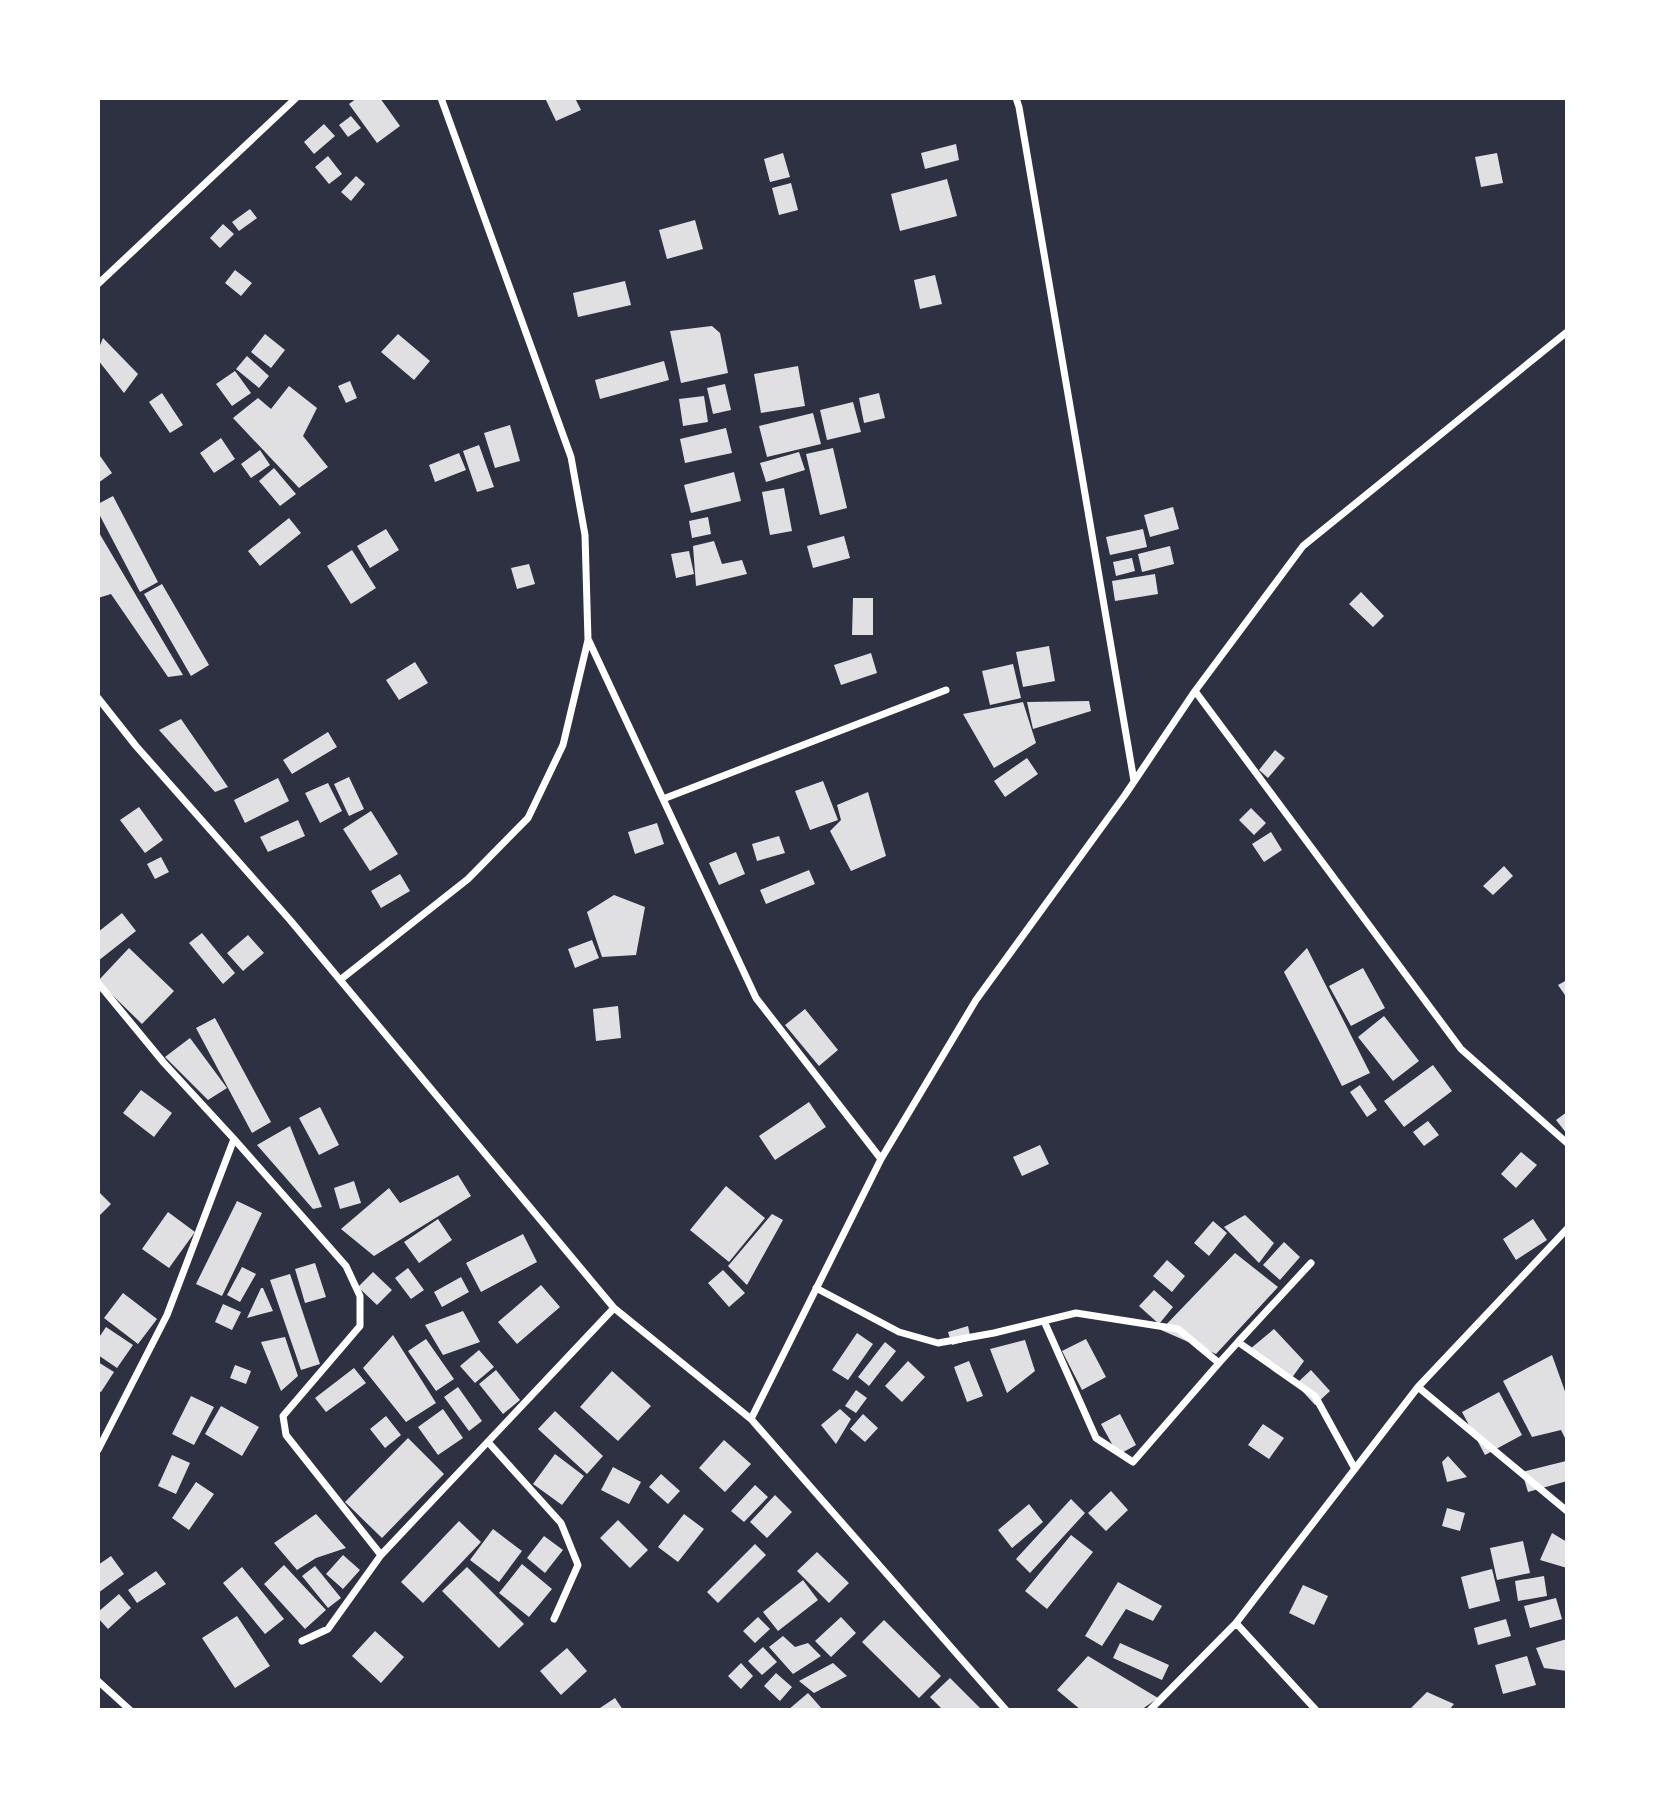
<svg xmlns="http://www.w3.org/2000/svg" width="1665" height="1808" viewBox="0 0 1665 1808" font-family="Montserrat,sans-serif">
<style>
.building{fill:#e0e0e3}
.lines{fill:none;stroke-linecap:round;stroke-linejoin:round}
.minor{stroke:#fff;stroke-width:7}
</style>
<rect width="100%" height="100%" fill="#2d3142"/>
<path class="building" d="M357,98H380L400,126L377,143L349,104Z
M545,98H575L581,110L556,121Z
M351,116L361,128L348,137L339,125Z
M324,124L335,136L314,154L304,142Z
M956,144L959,160L925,169L921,153Z
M783,153L790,177L770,182L764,159Z
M1497,153L1503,183L1481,187L1475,157Z
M328,156L342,174L329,184L315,167Z
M356,176L365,184L351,201L341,192Z
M947,179L957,216L900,231L891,194Z
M791,183L798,210L779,215L772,188Z
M250,209L257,218L239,231L232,222Z
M695,220L703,249L667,259L659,230Z
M223,224L234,234L220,248L210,238Z
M235,270L252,283L241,296L225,283Z
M935,275L942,304L920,309L914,280Z
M625,281L631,305L578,317L573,293Z
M712,326L720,333L728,373L681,383L670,331Z
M265,334L285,350L271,368L251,352Z
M398,334L430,361L414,380L381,352Z
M103,338L138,374L124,393L98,360V350Z
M247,356L269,376L259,388L236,369Z
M664,361L669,380L600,399L595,380Z
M798,366L805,406L761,413L754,374Z
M235,371L251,393L232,406L216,384Z
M350,381L357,398L346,403L338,386Z
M725,384L731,410L713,414L707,388Z
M289,386L317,408L303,436L328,467L299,488L233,418L258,398L271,409Z
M162,393L183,425L170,433L149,402Z
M879,393L885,418L864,423L859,398Z
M704,396L708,422L683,426L679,399Z
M853,402L861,432L827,440L820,410Z
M813,413L821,444L767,457L759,426Z
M510,425L520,461L495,468L484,433Z
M726,428L732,453L685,463L680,439Z
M221,438L235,459L214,473L200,453Z
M479,445L494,487L477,492L463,451Z
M833,448L847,508L820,515L806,454Z
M260,450L270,465L251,478L241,464Z
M799,452L805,470L766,482L760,463Z
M98,453L112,473L98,483Z
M459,453L466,470L435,482L429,465Z
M274,468L296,494L280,506L259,481Z
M734,472L741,501L691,513L684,485Z
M784,488L792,531L770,535L762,492Z
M113,496L158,582L140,592L98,512V504Z
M1173,507L1179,529L1150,537L1144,515Z
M708,517L711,534L692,538L689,521Z
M289,518L301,533L260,566L248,551Z
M386,529L399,550L370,568L357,546Z
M1143,529L1147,547L1110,555L1106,537Z
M98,531L183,675L168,677L111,594L98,598Z
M844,536L850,558L813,568L807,546Z
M714,541L722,564L742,560L747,574L696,586L693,546Z
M1170,546L1174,564L1142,572L1138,554Z
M352,550L376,588L351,604L327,566Z
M689,551L694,574L676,578L671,554Z
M1132,558L1135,571L1116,576L1113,562Z
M529,564L535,584L517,589L511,568Z
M1155,574L1158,594L1115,601L1112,581Z
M162,584L209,665L191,676L144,594Z
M1361,592L1384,616L1373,627L1349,604Z
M853,598H873V635H852Z
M1049,646L1055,681L1023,687L1016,652Z
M871,653L877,673L841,685L834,665Z
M415,662L428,683L399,700L386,680Z
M1013,664L1021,698L990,705L982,671Z
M1089,701L1091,711L1033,729L1027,702Z
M1023,702L1036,743L994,768L963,714Z
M181,719L228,787L215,792L159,730Z
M328,732L337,747L292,774L283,760Z
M1275,750L1285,758L1268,778L1259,770Z
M1027,758L1038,774L1005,797L994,781Z
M349,777L364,809L349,816L334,784Z
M278,778L289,801L245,823L234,800Z
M823,781L838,820L810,830L795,791Z
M328,783L342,811L320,823L305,793Z
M868,792L886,856L851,871L830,831L841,820L837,805Z
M139,807L163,840L145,853L120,820Z
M1251,808L1266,823L1254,835L1239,820Z
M371,811L398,854L370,871L343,829Z
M298,820L305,836L268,852L260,837Z
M657,823L664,844L635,854L628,832Z
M1271,832L1282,850L1264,862L1252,844Z
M779,836L785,853L757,861L752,844Z
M736,852L745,874L719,885L709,863Z
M161,857L169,872L155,879L147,864Z
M1504,866L1513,876L1493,895L1483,886Z
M809,870L815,884L766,904L760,890Z
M400,874L410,891L381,908L371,891Z
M614,895L645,907L636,955L602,957L587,912Z
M122,913L136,931L98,961V932Z
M202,933L235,973L223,984L189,943Z
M248,935L264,953L243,971L227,953Z
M592,940L599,958L575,968L568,949Z
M129,948L174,991L142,1024L98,981Z
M1307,948L1370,1073L1342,1086L1284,972Z
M1363,968L1385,1008L1351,1026L1329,986Z
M1567,980V998L1558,985Z
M618,1006L621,1038L596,1041L593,1009Z
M805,1009L838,1050L819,1066L785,1025Z
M1384,1016L1419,1061L1393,1081L1358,1037Z
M215,1018L271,1122L252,1133L196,1028Z
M190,1038L227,1088L208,1100L165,1057Z
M1433,1065L1452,1091L1404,1127L1384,1101Z
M1360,1085L1377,1110L1367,1117L1350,1092Z
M141,1090L172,1113L154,1137L123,1113Z
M809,1102L826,1127L775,1160L759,1136Z
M320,1107L339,1145L319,1155L299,1118Z
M1567,1112V1134L1556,1120Z
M1428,1121L1439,1135L1424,1146L1413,1132Z
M290,1126L322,1207L313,1209L257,1145Z
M1040,1145L1049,1164L1022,1176L1013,1157Z
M1521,1152L1537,1165L1516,1188L1501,1174Z
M458,1175L471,1196L374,1256L341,1229L389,1188L400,1203Z
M354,1181L361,1203L340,1209L334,1188Z
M726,1186L765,1218L729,1262L690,1230Z
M98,1191L111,1204L98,1217Z
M237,1201L262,1213L222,1296L196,1284Z
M168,1212L195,1232L169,1268L142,1249Z
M772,1214L783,1220L747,1285L728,1266Z
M1245,1215L1274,1243L1259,1263L1224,1227Z
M438,1219L452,1240L419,1263L404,1242Z
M1533,1219L1547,1240L1516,1260L1503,1239Z
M1213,1221L1227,1233L1209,1256L1194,1243Z
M523,1234L537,1262L481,1292L466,1263Z
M1284,1242L1300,1257L1280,1280L1263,1265Z
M1235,1253L1278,1287L1216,1354L1161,1330Z
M1167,1260L1185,1276L1172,1292L1153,1276Z
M315,1263L326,1297L305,1303L295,1269Z
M242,1267L256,1274L240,1302L227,1295Z
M408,1268L424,1290L411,1299L395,1278Z
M723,1270L745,1293L729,1307L708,1283Z
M373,1272L392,1290L377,1305L358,1287Z
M290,1274L320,1364L301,1370L270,1280Z
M461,1277L469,1292L442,1307L434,1292Z
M541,1285L560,1307L517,1344L498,1322Z
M261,1288H263L273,1311L247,1318Z
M1154,1290L1173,1307L1159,1324L1139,1306Z
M123,1293L157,1319L138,1344L104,1318Z
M223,1304L241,1312L232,1330L215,1322Z
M463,1311L480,1342L443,1355L425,1325Z
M968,1326L971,1340L952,1345L948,1332Z
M106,1327L133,1345L117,1368L98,1355V1339Z
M1274,1329L1304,1361L1291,1379L1250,1349Z
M857,1333L873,1344L848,1380L832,1370Z
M393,1335L436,1403L406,1422L363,1368Z
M285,1337L298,1376L281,1391L261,1342Z
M426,1339L454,1379L436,1391L408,1351Z
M1086,1339L1106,1377L1082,1390L1062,1351Z
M1025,1340L1035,1371L1007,1393L990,1349Z
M885,1342L896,1351L869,1386L858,1377Z
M479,1350L494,1367L475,1383L460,1366Z
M1552,1355L1567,1397V1442L1561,1430L1532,1437L1503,1381Z
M908,1361L925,1377L902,1402L885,1386Z
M969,1361L983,1396L967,1402L954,1367Z
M98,1362L114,1372L101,1392L98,1391Z
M235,1365L251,1371L246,1384L230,1378Z
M354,1368L366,1383L326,1412L315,1398Z
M496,1370L520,1400L503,1414L479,1384Z
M1311,1370L1330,1391L1315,1405L1296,1384Z
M612,1371L651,1406L618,1441L580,1407Z
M458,1387L482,1421L469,1431L444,1397Z
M856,1390L867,1398L856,1413L845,1406Z
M1499,1392L1522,1435L1485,1455L1462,1412Z
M191,1396L214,1407L194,1445L172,1434Z
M221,1406L259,1427L242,1456L205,1434Z
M443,1409L463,1438L438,1455L418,1427Z
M840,1409L851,1419L836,1444L821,1425Z
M555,1411L603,1456L587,1474L538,1429Z
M863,1414L878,1428L865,1442L850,1429Z
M1120,1414L1136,1445L1118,1455L1101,1424Z
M386,1416L401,1435L385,1448L370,1429Z
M1263,1424L1284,1438L1269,1459L1248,1445Z
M408,1438L444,1474L382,1538L345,1502Z
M724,1440L751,1464L725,1492L699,1468Z
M555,1454L584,1476L562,1505L533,1484Z
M172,1455L190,1463L176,1494L158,1486Z
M1448,1456L1467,1477L1447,1482L1442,1462Z
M1566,1461L1567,1481L1528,1492L1522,1472Z
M613,1467L641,1482L629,1504L601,1490Z
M661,1474L680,1491L668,1504L649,1487Z
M196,1482L214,1494L189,1530L172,1518Z
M755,1485L768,1497L744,1522L731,1511Z
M1111,1491L1128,1510L1106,1531L1088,1513Z
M775,1495L792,1512L767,1538L750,1522Z
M1071,1499L1085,1513L1030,1573L1016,1559Z
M1029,1504L1043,1522L1012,1548L998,1530Z
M1447,1508L1465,1513L1460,1531L1442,1526Z
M316,1514L346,1548L316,1558L297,1570L274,1543Z
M684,1514L704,1529L678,1562L658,1547Z
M618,1520L648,1550L630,1568L600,1538Z
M459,1521L481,1542L423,1603L401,1582Z
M493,1529L522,1551L499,1582L470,1560Z
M1552,1533L1567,1542V1568L1540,1560Z
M1071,1535L1093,1552L1047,1609L1025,1591Z
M544,1536L563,1550L545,1573L527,1558Z
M1523,1541L1530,1573L1497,1580L1490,1548Z
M755,1544L766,1555L718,1603L707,1592Z
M817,1552L849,1583L829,1603L797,1571Z
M343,1555L360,1570L343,1589L326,1574Z
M111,1556L124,1574L98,1593V1565Z
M522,1564L552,1589L529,1617L499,1593Z
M284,1565L326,1610L305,1629L264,1584Z
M315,1566L341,1598L328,1608L302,1576Z
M242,1567L284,1619L265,1634L223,1583Z
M467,1567L524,1624L499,1648L442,1591Z
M1492,1569L1500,1601L1469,1609L1461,1577Z
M156,1571L166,1584L137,1603L128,1590Z
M1544,1576L1547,1596L1518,1601L1515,1581Z
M803,1580L818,1600L778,1631L763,1612Z
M1118,1582L1162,1606L1153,1621L1126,1609L1102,1646L1085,1636Z
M1303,1585L1328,1596L1314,1625L1289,1613Z
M119,1594L131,1608L108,1629L98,1618V1612Z
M1556,1598L1562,1619L1530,1628L1524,1606Z
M237,1616L270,1666L235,1688L202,1638Z
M758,1617L770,1629L755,1643L743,1631Z
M841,1617L856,1633L831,1657L815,1641Z
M1506,1619L1511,1636L1478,1645L1474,1628Z
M884,1620L941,1676L919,1698L862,1642Z
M375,1631L404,1657L381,1683L352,1656Z
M783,1636L795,1647L808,1643L821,1656L793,1674L769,1647Z
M1567,1639V1671L1544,1668L1536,1648Z
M1120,1643L1169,1665L1162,1680L1113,1658Z
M763,1647L777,1662L762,1675L748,1661Z
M567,1648L587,1671L561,1695L540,1671Z
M1088,1656L1158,1698L1141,1710H1081L1057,1690Z
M1527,1656L1536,1685L1503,1694L1495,1665Z
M741,1663L753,1676L741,1689L728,1676Z
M833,1663L847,1676L814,1693L799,1681Z
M776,1673L792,1687L780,1701L764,1686Z
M950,1678L982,1710H943L930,1697Z
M1427,1692L1454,1704L1449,1710H1409Z
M808,1693L823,1710H788Z
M615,1698L623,1710H597Z"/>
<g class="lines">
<path class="minor" d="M1016,98L1019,107L1134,781
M98,284L296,98
M589,641L756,998L881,1159
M1195,691L1461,1049L1567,1143
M98,698L136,746L290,920L614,1308L381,1555L286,1435L283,1416L360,1326V1296L346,1266L234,1139
M663,799L946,690
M340,980L468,879L528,818L563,745L588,640L585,535L571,457L441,98
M98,983L164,1063L234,1139L167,1315L98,1450
M816,1288L899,1332L938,1343L994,1333L1076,1313L1178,1329L1219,1363L1133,1462L1096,1438L1044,1321
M614,1308L751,1419L1006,1710
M1238,1342L1311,1263
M1219,1363L1238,1342L1315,1396L1355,1469
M1418,1387L1567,1229
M751,1419L881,1159L976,1000L1125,795L1195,691L1303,546L1567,332
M488,1442L561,1523L578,1565L554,1619
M1236,1623L1418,1387L1567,1511
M302,1641L328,1629L381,1555
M98,1681L130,1710
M1150,1710L1236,1623L1316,1710"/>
</g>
<rect width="1665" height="1808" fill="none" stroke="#ffffff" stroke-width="200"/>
</svg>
